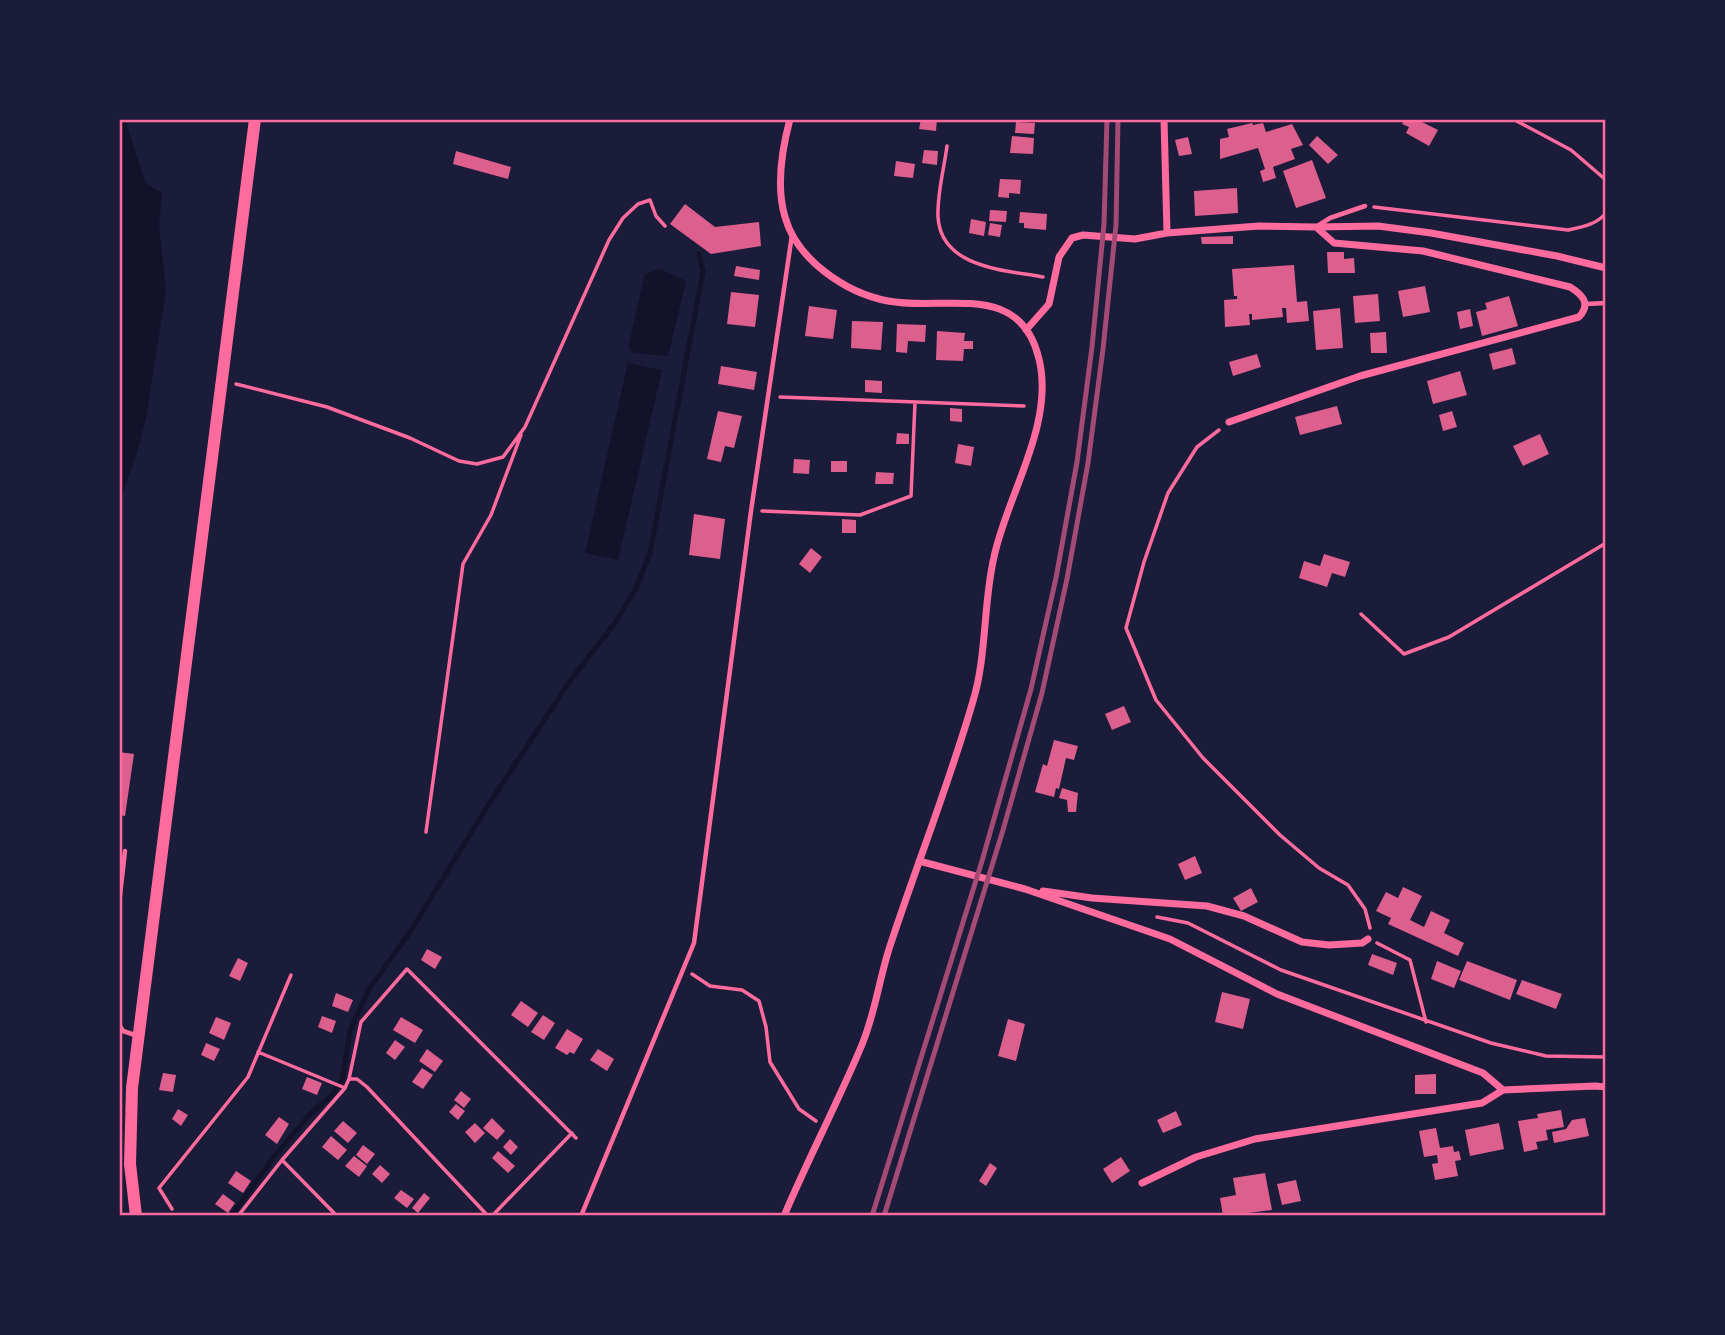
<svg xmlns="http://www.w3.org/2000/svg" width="1725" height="1335" viewBox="0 0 1725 1335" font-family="Overpass,sans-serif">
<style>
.water{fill:#12122b}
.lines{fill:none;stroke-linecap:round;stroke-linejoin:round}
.stream{stroke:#12122b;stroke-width:5}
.building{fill:#dd5f8e}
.path{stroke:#ff6b9d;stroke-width:3.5}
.service{stroke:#ff6b9d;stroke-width:4.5}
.minor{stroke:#ff6b9d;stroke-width:7}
.tertiary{stroke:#ff6b9d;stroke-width:12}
.rail{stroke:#a44b75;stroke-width:5}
.neatline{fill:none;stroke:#ff6b9d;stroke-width:2.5}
</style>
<rect width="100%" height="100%" fill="#1b1b3a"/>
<path class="water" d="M119,119H125L145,183L162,193L159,225L166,291L146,418L136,456L119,502Z
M660,269L686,281L668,356L633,353L628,347L645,274Z
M628,363L662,370L618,560L585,553Z"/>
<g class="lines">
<path class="stream" d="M231,1216L273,1158L311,1113L331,1096L342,1081L350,1031L369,989L410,932L487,807L570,681L615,623L636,588L650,553L703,271L699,254"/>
</g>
<path class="building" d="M921,119H937L936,131L919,129Z
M1405,119H1416L1438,130L1429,146L1406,133L1409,127L1402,124Z
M1016,122L1035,123L1034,134L1015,133Z
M1252,123L1253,125L1263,123L1266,132L1292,124L1303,145L1291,149L1295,159L1273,167L1276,178L1263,182L1260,171L1265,169L1258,148L1220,159V139L1229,137L1227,129Z
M1012,136L1034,138L1033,154L1010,153Z
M1317,136L1338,155L1328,164L1309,145Z
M1188,137L1192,154L1179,156L1175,140Z
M924,150L938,151L937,165L922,163Z
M456,151L511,167L508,179L453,164Z
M1312,160L1326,198L1296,208L1283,171Z
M896,161L915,164L913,178L894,176Z
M1000,179L1021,180L1020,194L1009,193V198L998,197Z
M1237,188L1238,213L1195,216L1194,191Z
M685,204L715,227L759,222L761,246L711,254L670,224Z
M990,210L1007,211L1006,222L989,221Z
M1020,212L1047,214L1046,230L1024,228V223H1019Z
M971,219L986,222L984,236L969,233Z
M990,223L1002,225L1000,237L988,235Z
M1233,236V244H1202L1201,237Z
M1327,252H1344V259L1354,258L1355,273H1328Z
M1294,265L1297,302L1307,301L1309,321L1287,323L1286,308H1282L1283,317L1252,320V314H1249L1250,325L1225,327L1224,300L1237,299V296H1234L1232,269Z
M736,266L760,270L759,280L734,276Z
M1425,286L1430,312L1403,317L1398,291Z
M731,292L759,295L755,327L727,324Z
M1378,294L1380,321L1355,323L1353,296Z
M1509,296L1518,326L1482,336L1476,312L1487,309L1485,303Z
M809,306L837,310L833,339L805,336Z
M1340,308L1343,348L1316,350L1313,311Z
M1470,309L1473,326L1460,329L1457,312Z
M852,321L883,322L881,350L851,348Z
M897,324L926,325L925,342L908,341L907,353L896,352Z
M937,331L965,333L964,341H973V349H964L963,361L936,360Z
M1386,332L1387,353H1371L1370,333Z
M1512,348L1516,364L1493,370L1489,354Z
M1257,354L1261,367L1233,376L1229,362Z
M721,366L757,372L754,390L718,384Z
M1460,371L1467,395L1433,404L1427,381Z
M865,380L882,381V393L865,392Z
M1337,406L1342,424L1300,435L1295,417Z
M950,408L962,409V422L950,421Z
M718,411L742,416L734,448L725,446L721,462L707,459Z
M1452,411L1457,427L1443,431L1439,415Z
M897,433L909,434V444H896Z
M1540,434L1549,454L1523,466L1513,446Z
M958,444L974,447L971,466L955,463Z
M794,459L810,460L809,474L793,473Z
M831,461H847V472H831Z
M876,472L894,473L893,484H875Z
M694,514L725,519L720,559L689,555Z
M842,519L856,520V533H842Z
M811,548L822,557L810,573L799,564Z
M1324,554L1350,562L1345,577L1332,573L1327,587L1299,578L1304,561L1320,566Z
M1124,706L1131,722L1112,730L1105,714Z
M1054,740L1078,746L1074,760L1066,758L1059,789L1056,788L1054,797L1035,792L1043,764L1047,766Z
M119,752L134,754L125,816L119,815Z
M1062,788L1078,793L1076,812H1068L1067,800L1059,798Z
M1195,856L1202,873L1185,880L1178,864Z
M1403,887L1422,896L1410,920L1424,927L1431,911L1450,920L1444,933L1464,943L1458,956L1388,924L1391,918L1376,911L1386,892L1398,898Z
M1251,888L1258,902L1241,911L1233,898Z
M427,949L442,957L435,969L421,960Z
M1372,954L1397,963L1393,975L1368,965Z
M238,958L248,963L240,981L229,976Z
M1437,961L1461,971L1454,988L1431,979Z
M1467,961L1517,980L1510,1000L1459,980Z
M1522,980L1562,994L1556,1009L1516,994Z
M1222,992L1250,999L1243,1029L1215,1022Z
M336,993L353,1000L348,1012L332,1006Z
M521,1001L538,1013L528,1027L511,1015Z
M543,1015L555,1023L544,1040L531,1032Z
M322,1016L336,1021L332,1033L318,1027Z
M216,1017L231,1023L224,1040L209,1033Z
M401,1017L423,1030L415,1043L393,1030Z
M1008,1019L1025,1024L1016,1061L998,1056Z
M567,1029L583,1039L574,1054L570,1052L567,1055L555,1048Z
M395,1040L405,1047L395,1060L386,1053Z
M206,1043L220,1049L214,1061L201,1055Z
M427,1049L443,1061L435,1072L419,1061Z
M598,1049L614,1059L607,1071L590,1060Z
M422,1068L433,1075L423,1089L412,1082Z
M163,1073L176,1075L173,1092L159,1090Z
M1436,1074V1094H1415V1075Z
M307,1077L322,1083L317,1095L302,1089Z
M461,1091L471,1099L464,1108L454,1100Z
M456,1104L465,1111L458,1120L449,1112Z
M178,1109L188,1115L181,1126L172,1119Z
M1561,1110L1564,1127L1546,1130L1548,1140L1536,1142L1538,1149L1524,1152L1518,1121L1538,1118L1537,1114Z
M1176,1111L1182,1125L1163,1133L1157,1120Z
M279,1117L289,1124L277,1144L265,1135Z
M492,1118L505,1131L497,1140L483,1128Z
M1585,1118L1589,1136L1554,1143L1552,1132L1566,1129L1572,1120Z
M343,1121L357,1133L348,1143L334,1131Z
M475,1123L485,1133L475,1143L465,1132Z
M1499,1123L1504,1149L1470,1156L1465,1130Z
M1436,1128L1440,1148L1453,1146L1454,1152L1459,1151L1461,1160L1455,1161L1458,1176L1435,1180L1432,1164L1438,1163L1437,1155L1424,1157L1419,1131Z
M331,1136L347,1150L338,1160L322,1147Z
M510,1139L518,1147L511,1155L503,1147Z
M363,1145L375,1154L367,1164L356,1155Z
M498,1151L515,1166L508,1173L492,1158Z
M354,1156L367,1166L359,1177L345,1166Z
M1121,1157L1130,1171L1112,1183L1103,1169Z
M990,1163L997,1168L986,1186L979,1181Z
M380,1165L390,1174L382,1183L372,1174Z
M236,1171L251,1181L243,1193L228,1183Z
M1265,1173L1272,1210L1223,1216L1220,1198L1236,1195L1233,1178Z
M1296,1180L1301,1201L1282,1205L1277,1184Z
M401,1190L414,1199L407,1208L394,1198Z
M424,1193L430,1198L418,1213L412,1208Z
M223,1194L235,1203L228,1213L215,1204Z"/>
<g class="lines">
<path class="path" d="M1513,119L1571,150L1606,180
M947,146C944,169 937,194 938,217C941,268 1005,270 1043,277
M1374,207L1568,230C1582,227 1596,225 1606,213
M236,384L327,407L410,438L459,461L477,464L503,457L525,427L609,240L623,218L638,204L650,200L656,216L665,226
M780,397L1024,406
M1219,430L1197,447L1168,493L1144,562L1126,628L1156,700L1203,758L1280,835L1319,868L1348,885L1365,909L1370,928
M762,511L860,515L911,496L915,402
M1361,614L1404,654L1449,637L1606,543
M426,832L463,564L491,515L521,435
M1157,917L1188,923L1281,970L1491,1043L1546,1056L1606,1057
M1377,943L1410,960L1426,1022
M692,974L710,986L742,990L759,1001L766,1027L770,1062L799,1109L816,1121
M258,1052L345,1088
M349,1079H357L367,1087L488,1216
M282,1160L337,1216
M172,1209L159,1188L248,1077L291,975
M238,1216L282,1160L345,1088L349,1079L361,1022L407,969L576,1138
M492,1216L572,1133"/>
<path class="service" d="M1319,225L1330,218L1365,206
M1586,304L1606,303
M119,904L125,851
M119,1024L123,1031L138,1036
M581,1216L694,943L751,511L792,235"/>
<path class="minor" d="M1164,119L1167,233
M1317,227L1378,226L1431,233L1557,256L1606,268
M1026,330L1049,304L1059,257L1072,238L1083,235L1135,239L1167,233L1259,226L1316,227L1334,243L1423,251L1570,287C1583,295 1591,304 1579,317L1360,376L1229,422
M919,861L1025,889L1170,939L1277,994L1483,1073L1503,1090L1595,1086L1606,1087
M1043,891L1092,898L1207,906L1244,916L1302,942L1329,945L1362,943L1368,939
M1142,1183L1196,1157L1255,1139L1482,1103L1503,1090
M784,1216C808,1159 837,1104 861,1047C875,1015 879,979 890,946C917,864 949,784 973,701C987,655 983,604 994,557C1007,495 1055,424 1039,359C1020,279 944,312 888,301C846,293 797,260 785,217C776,187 782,149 790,119"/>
<path class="tertiary" d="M136,1216L130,1164L132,1088L255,119"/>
<path class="rail" d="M872,1216L982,861L1031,689L1056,578L1077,462L1092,347L1104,224L1107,119
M884,1216L1003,830L1042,693L1067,579L1088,463L1103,349L1116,225L1118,119"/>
</g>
<rect width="1725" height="1335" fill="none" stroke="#1b1b3a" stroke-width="242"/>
<rect x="121" y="121" width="1483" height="1093" class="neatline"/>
</svg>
